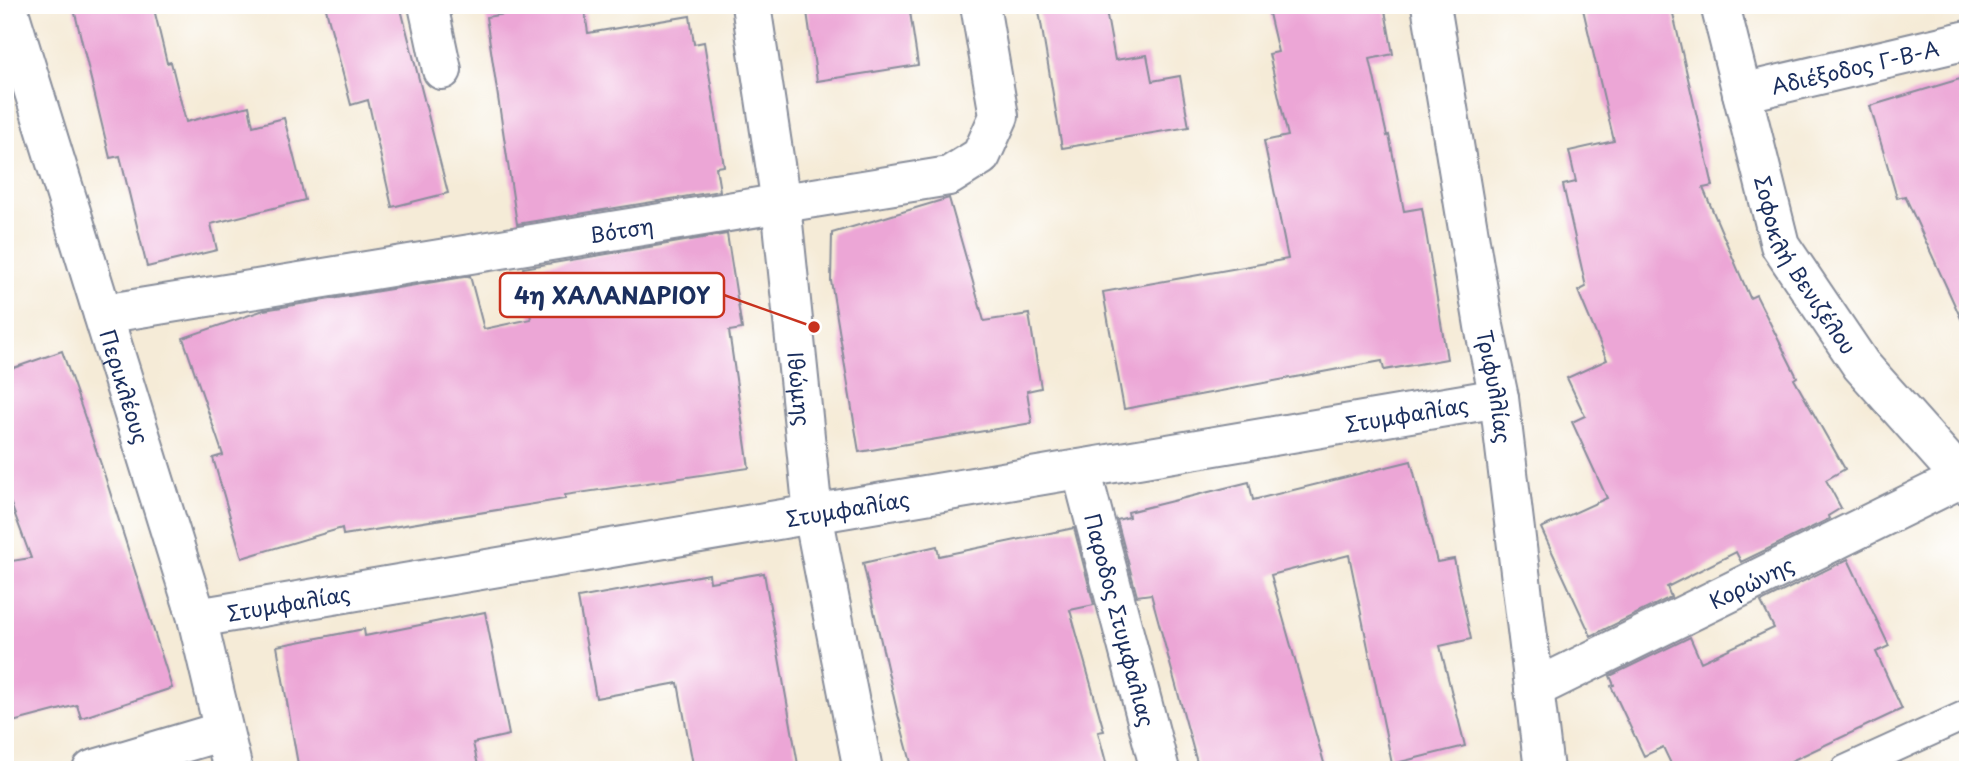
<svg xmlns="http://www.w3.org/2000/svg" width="1973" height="775" viewBox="0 0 1973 775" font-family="'Playpen Sans',sans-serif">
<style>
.building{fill:#eca6d6}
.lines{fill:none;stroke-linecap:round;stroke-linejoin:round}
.service-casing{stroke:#888d9a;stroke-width:32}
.minor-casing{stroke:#888d9a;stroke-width:42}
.tertiary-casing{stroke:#888d9a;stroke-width:42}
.service{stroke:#fff;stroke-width:28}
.minor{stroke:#fff;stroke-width:38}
.tertiary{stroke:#fff;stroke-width:38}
.labels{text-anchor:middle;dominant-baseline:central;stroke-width:5;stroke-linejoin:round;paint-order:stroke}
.street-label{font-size:21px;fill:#1b2f5e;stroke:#fff}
.leader{fill:none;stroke:#c8321e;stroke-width:2.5}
.callout-dot{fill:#c8321e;stroke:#fff;stroke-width:2.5}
.callout{fill:#fff;stroke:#c8321e;stroke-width:2.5}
.callout-label{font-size:23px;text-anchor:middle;font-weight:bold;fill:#1b2f5e}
</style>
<rect width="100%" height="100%" fill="#fff"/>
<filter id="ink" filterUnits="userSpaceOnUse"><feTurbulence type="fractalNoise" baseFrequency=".0143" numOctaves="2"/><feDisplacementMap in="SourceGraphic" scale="14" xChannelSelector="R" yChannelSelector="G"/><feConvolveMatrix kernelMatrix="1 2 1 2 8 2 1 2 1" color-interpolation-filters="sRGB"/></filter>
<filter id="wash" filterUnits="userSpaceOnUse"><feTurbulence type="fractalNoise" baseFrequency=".00686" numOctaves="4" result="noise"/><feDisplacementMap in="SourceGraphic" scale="28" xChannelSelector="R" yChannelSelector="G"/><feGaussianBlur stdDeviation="1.57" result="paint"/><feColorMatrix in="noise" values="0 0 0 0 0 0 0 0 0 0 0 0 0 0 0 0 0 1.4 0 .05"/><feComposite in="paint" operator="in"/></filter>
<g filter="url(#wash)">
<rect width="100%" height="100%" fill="#f5ebd7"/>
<g id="blocks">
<path class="building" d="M73,5H153L167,63L171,62L186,122L249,106L253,126L284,118L305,200L211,224L217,250L147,267L120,156L110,158Z
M325,5H400L448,193L392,207L368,100L351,105Z
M564,5H584L588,33L690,16L694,44L704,42L724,166L716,167L720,191L517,224L486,17Z
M806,5H909L918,65L817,81Z
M1038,5H1105L1115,60L1147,55L1152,81L1180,76L1189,127L1062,148Z
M1267,5H1384L1393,54L1370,59L1387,136L1389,135L1404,211L1422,208L1447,359L1384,370L1382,361L1124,409L1103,292L1288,259L1264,141L1288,136L1269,54L1278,52Z
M1582,5H1671L1713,186L1703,188L1750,298L1756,295L1797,377L1794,379L1845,469L1826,480L1841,508L1828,516L1829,519L1741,562L1736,552L1667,587L1671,597L1591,636L1541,528L1607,498L1572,422L1585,416L1567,378L1607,360L1578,291L1586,287L1563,185L1576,182L1569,151L1614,141Z
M1960,79L1968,105V334L1905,196L1897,198L1870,106Z
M949,198L984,321L1029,314L1041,388L1027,391L1032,423L859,452L831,281L832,233Z
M727,234L742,329L729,331L749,468L565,495V499L343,535L342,528L242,558L213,458L223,455L183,338L264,310L470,276L484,329L531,319L523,268Z
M62,351L103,470L172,688L81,718L77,705L5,724V562L31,558L5,488V371Z
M1411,461L1437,562L1454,559L1471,639L1440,646L1465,746L1392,764L1349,555L1271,575L1326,770H1199L1151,594L1137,596L1117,520L1129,517L1128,512L1249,482L1253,500Z
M1074,528L1094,605L1070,610L1104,731L1098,732L1108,770H913L897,711L863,563L937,546L939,556Z
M1848,559L1889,646L1876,652L1902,709L1772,770H1674L1663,747L1644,756L1611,686L1614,685L1610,676L1690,637L1701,662L1774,628L1761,602Z
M764,573L799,770H694L678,683L596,698L578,598L709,574L710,582Z
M485,612L509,735L473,743L479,770H299L277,646L364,629L365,636Z"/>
</g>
</g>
<g filter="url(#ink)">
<use href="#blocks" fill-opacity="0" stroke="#888d9a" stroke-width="2"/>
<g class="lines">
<defs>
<path id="service" d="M1845,770L1968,714"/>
<g id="minor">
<path id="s1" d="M7,5L197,618L233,770"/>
<path d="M428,5L442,70"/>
<path id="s2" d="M751,5L781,204L813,514L863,770"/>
<path id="s3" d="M1431,5L1484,326L1499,398L1544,770"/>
<path id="s4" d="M1742,93L1968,40"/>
<path id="s5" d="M103,314L949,176L981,156L999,116L980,5"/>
<path id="s6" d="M1081,469L1160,770"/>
<path id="s7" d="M197,618L1499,398"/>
<path id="s8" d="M1534,689L1968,475"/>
<path d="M92,770L223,731"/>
</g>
<g id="tertiary">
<path id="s9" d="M1720,5L1780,245L1861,365L1968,485"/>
</g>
</defs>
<use href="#service" class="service-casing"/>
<use href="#minor" class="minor-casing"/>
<use href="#tertiary" class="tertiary-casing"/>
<use href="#service" class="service"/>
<use href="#minor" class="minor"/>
<use href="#tertiary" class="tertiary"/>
</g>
</g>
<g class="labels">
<g class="street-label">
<text stroke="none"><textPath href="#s4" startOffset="116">Αδιέξοδος Γ-Β-Α</textPath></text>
<text stroke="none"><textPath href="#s5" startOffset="525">Βότση</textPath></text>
<text stroke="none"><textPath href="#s9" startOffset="276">Σοφοκλή Βενιζέλου</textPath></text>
<text stroke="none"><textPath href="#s1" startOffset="399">Περικλέους</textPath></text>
<text stroke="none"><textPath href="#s3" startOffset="387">Τριφυλλίας</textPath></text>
<text stroke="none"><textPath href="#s2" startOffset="387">Ιθώμης</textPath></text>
<text stroke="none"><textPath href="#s7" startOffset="1227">Στυμφαλίας</textPath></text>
<text stroke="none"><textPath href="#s7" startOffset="660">Στυμφαλίας</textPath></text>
<text stroke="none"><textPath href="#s8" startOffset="242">Κορώνης</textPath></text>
<text stroke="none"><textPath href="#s7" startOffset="93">Στυμφαλίας</textPath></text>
<text stroke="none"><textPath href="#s6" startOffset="156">Παροδος Στυμφαλιας</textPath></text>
</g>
</g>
<path class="leader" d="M814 327L724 295"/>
<circle class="callout-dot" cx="814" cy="327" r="7"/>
<rect class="callout" x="500" y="273" width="224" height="44" rx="7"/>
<g class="callout-label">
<text x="612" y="304">4η ΧΑΛΑΝΔΡΙΟΥ</text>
</g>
<rect width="1973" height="775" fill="none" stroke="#fff" stroke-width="28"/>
</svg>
